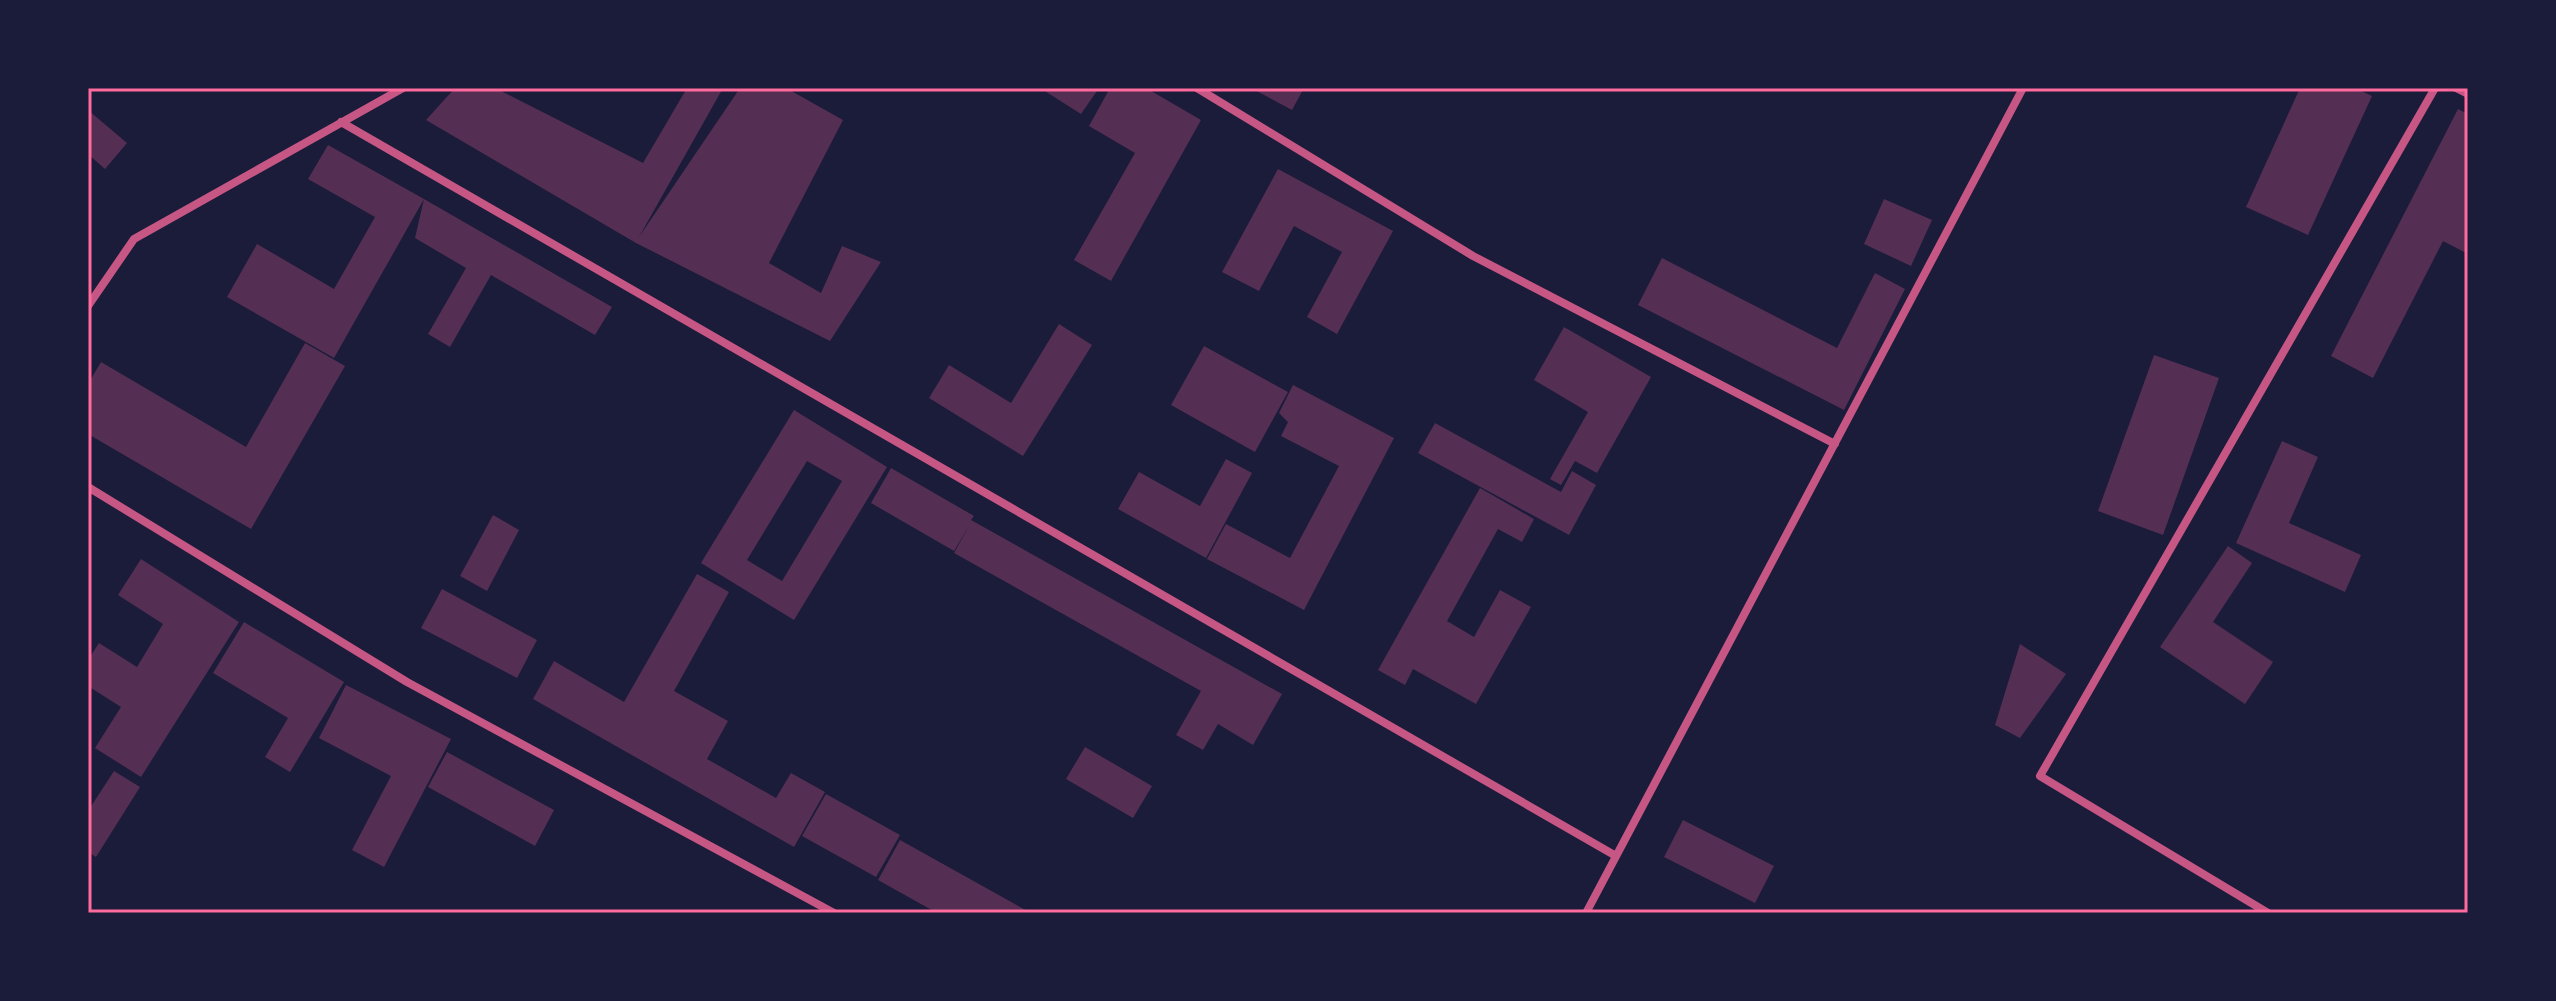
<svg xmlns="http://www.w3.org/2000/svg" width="2556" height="1001" viewBox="0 0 2556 1001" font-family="'Exo 2',sans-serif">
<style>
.building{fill:#542f53;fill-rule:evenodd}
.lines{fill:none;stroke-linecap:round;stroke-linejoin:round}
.minor{stroke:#c65784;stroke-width:8}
.neatline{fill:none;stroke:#ff6b9d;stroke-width:3}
</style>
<rect width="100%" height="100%" fill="#1b1b3a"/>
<path class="building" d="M455,88H495L643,163L687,88H723L639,237L740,88H786L843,120L769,263L821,293L842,246L881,262L830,341L636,243L426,120Z
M1040,88H1099L1081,114Z
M1110,88H1146L1201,120L1111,281L1074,260L1135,153L1089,126Z
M1251,88H1304L1292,110Z
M2300,88H2355L2372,96L2308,235L2246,207Z
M2458,109L2468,114V254L2443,241L2373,378L2331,356Z
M88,110L127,143L105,169L88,154Z
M328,145L424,199L612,307L595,335L491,275L450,347L428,334L466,268L415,238L424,199L334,358L227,297L257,244L334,289L375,217L308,179Z
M1278,169L1393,231L1337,334L1307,317L1342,252L1294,226L1259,291L1222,272Z
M1884,199L1932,220L1911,266L1864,244Z
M1662,258L1837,348L1875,273L1905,289L1844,410L1638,305Z
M1059,324L1092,345L1023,456L929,398L949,365L1011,403Z
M1564,327L1651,377L1597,473L1575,461L1561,485L1550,479L1588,412L1534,380Z
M305,343L345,366L251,529L88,434V384L101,362L246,447Z
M1204,346L1288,392L1255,452L1171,405Z
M2154,355L2219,378L2163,535L2098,511Z
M1293,385L1394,438L1304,610L1207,559L1226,524L1290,558L1339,466L1281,436L1288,422L1279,413Z
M794,410L887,467L794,620L701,563ZM807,461L842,481L782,581L747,560Z
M1435,423L1561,492L1572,471L1596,485L1569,535L1418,453Z
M2282,441L2318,457L2289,523L2361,555L2345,592L2236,543Z
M1226,459L1252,473L1206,558L1118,509L1139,472L1200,506Z
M891,468L974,516L971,520L1282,694L1253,745L1218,724L1203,750L1176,735L1201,691L954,553L969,526L954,551L871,503Z
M1480,488L1534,519L1522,542L1498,529L1447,621L1474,637L1500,590L1531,607L1476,704L1413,669L1405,685L1378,670Z
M493,515L519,530L487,591L460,576Z
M2228,546L2252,563L2213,622L2273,662L2245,704L2160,647Z
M141,559L239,622L141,777L95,748L121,707L88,686V660L99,643L137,667L163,624L118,595Z
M697,574L729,592L674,691L728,721L707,759L776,798L791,773L825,792L794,847L533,699L554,661L624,702Z
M442,589L537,640L517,678L421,628Z
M244,622L344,682L290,772L265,757L288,718L213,673Z
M2020,644L2066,674L2020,738L1995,725Z
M346,685L451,739L384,867L352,850L391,776L319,738Z
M1085,747L1152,786L1133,818L1066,779Z
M447,752L554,810L535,846L428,787Z
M114,771L140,787L96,857L88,852V811Z
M826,794L900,835L876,877L802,836Z
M1683,820L1774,866L1755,903L1664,857Z
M900,840L1031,913H937L878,880Z"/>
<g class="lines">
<path class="minor" d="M1197,88L1473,256L1835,444
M2456,88L2468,94
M341,122L1616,856
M88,306L134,239L403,88
M88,487L407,682L834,913
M1586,913L2023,88
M2268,913L2040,776L2435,88"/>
</g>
<rect width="2556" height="1001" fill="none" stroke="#1b1b3a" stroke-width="180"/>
<rect x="90" y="90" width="2376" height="821" class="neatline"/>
</svg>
